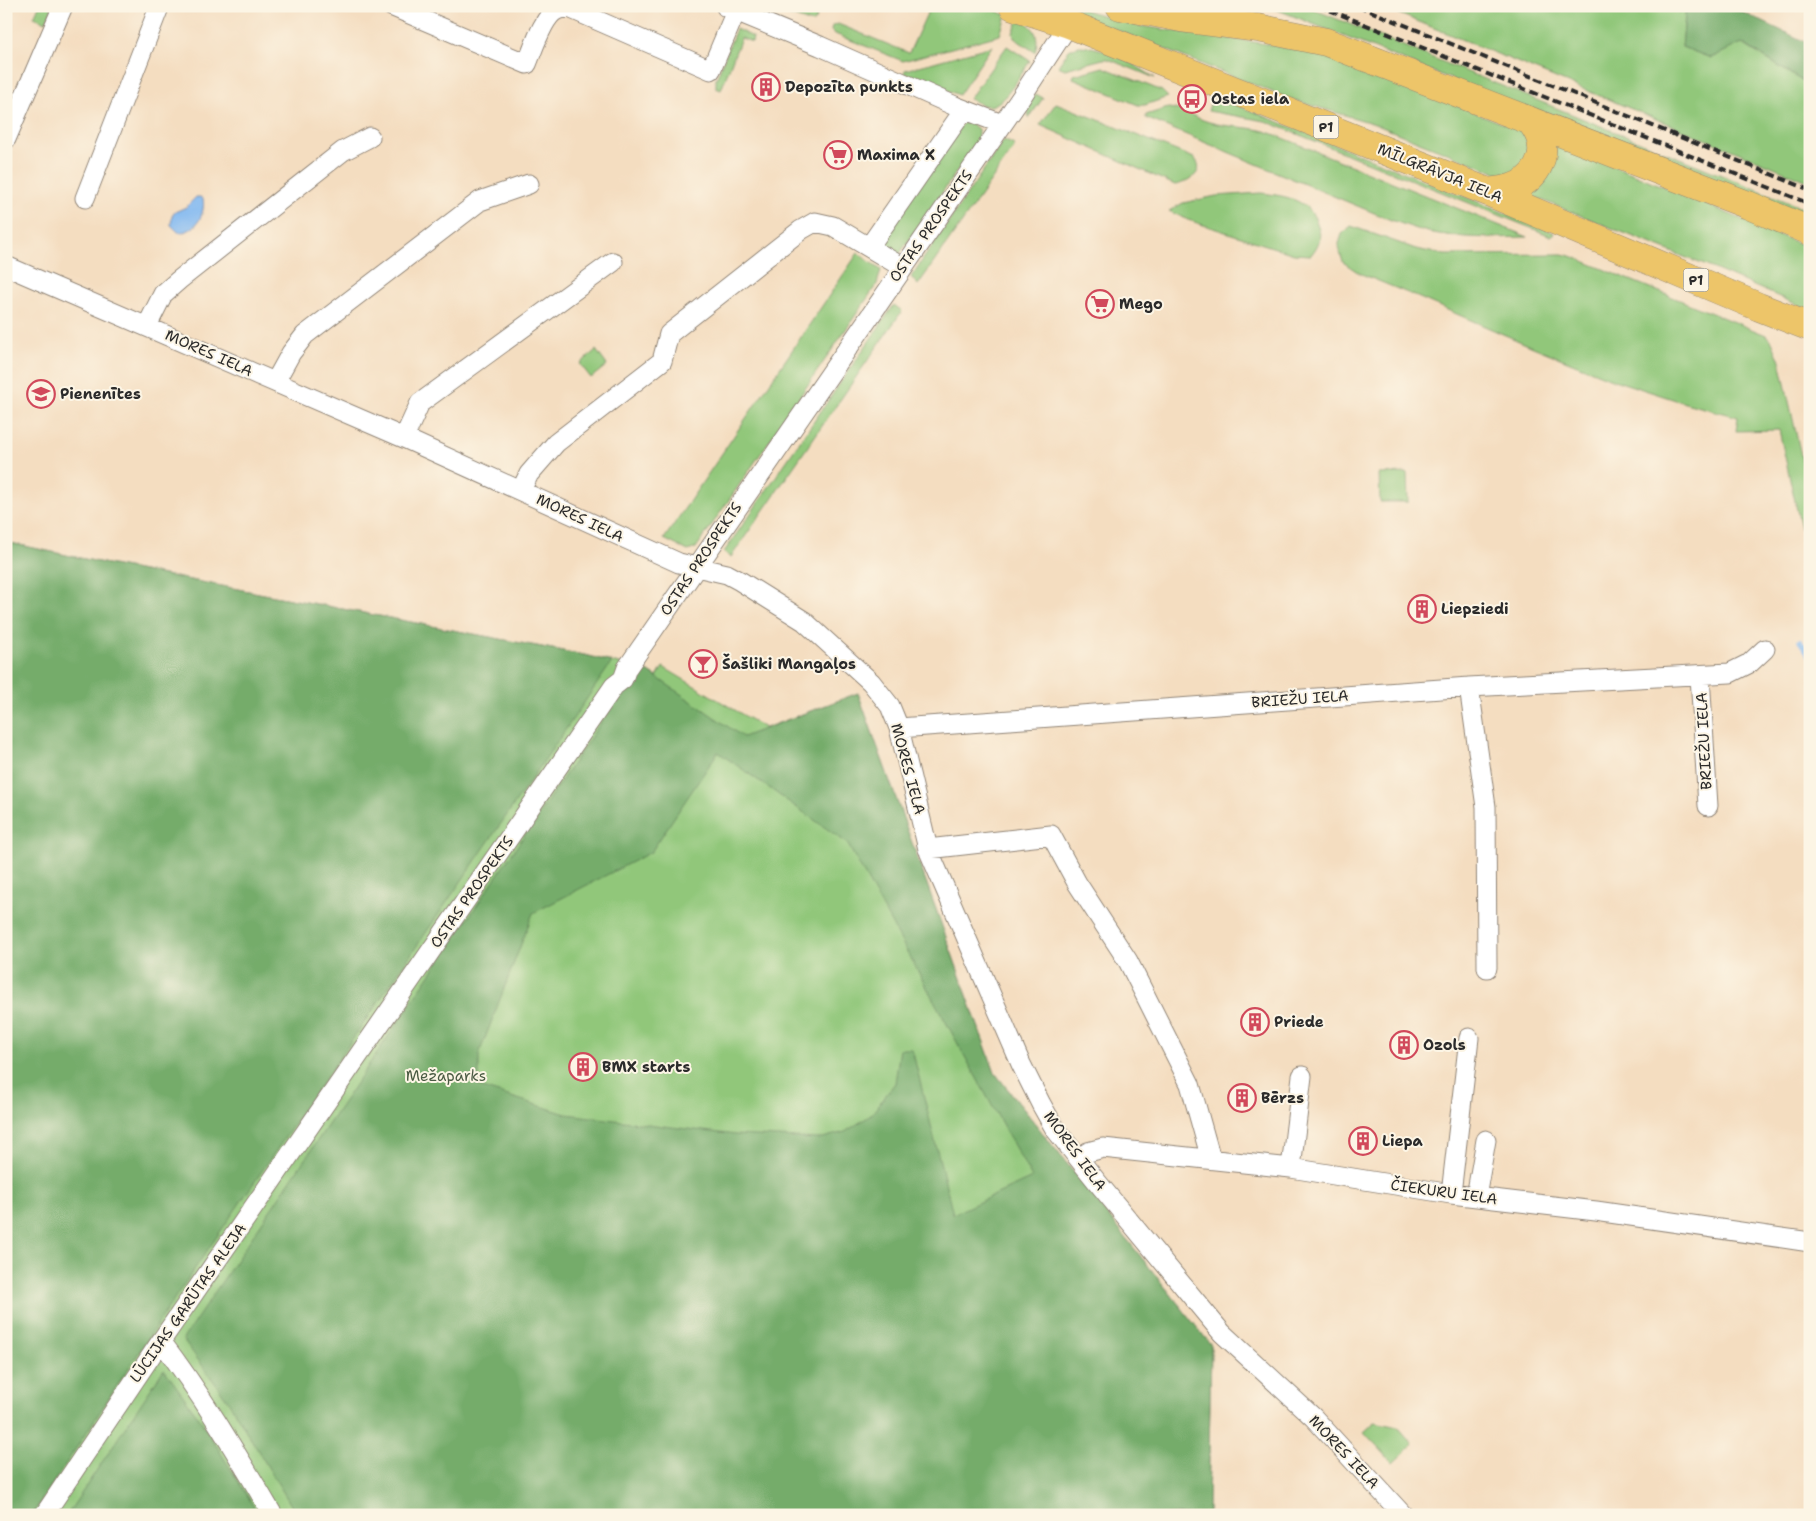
<svg xmlns="http://www.w3.org/2000/svg" width="1816" height="1521" viewBox="0 0 1816 1521" font-family="'Shantell Sans',sans-serif">
<style>
.green{fill:#91c77a;stroke:#5e7952}
.forest{fill:#74ac6a;stroke:#506c4a;fill-rule:evenodd}
.water{fill:#81b8f1;stroke:#56728e}
.lines{fill:none;stroke-linecap:round;stroke-linejoin:round}
.stream{stroke:#81b8f1;stroke-width:5.5}
.street-casing{stroke:#908476;stroke-width:21}
.primary-casing{stroke:#908476;stroke-width:29}
.street{stroke:#fff;stroke-width:19}
.primary{stroke:#edc569;stroke-width:28}
.rail{stroke:#2b2b2b;stroke-width:4;stroke-dasharray:8 4;stroke-linecap:butt}
.labels{text-anchor:middle;dominant-baseline:central;stroke-width:4;stroke-linejoin:round;paint-order:stroke}
.shield{fill:#fcf5e5;stroke:#6a6863;stroke-width:1}
.shield-label{font-size:14px;font-weight:bold;fill:#2b2b2b}
.poi-label{font-size:15px;font-weight:bold;fill:#2b2b2b;stroke:#fcf5e5;text-anchor:start}
.street-label{font-size:15px;fill:#2b2b2b;stroke:#fcf5e5}
.park-label{font-size:15px;fill:#4a5a43;stroke:#fcf5e5}
</style>
<rect width="100%" height="100%" fill="#fcf5e5"/>
<filter id="ink" filterUnits="userSpaceOnUse"><feTurbulence type="fractalNoise" baseFrequency=".02" numOctaves="2"/><feDisplacementMap in="SourceGraphic" scale="10" xChannelSelector="R" yChannelSelector="G"/><feConvolveMatrix kernelMatrix="1 2 1 2 8 2 1 2 1" color-interpolation-filters="sRGB"/></filter>
<filter id="wash" filterUnits="userSpaceOnUse"><feTurbulence type="fractalNoise" baseFrequency=".0096" numOctaves="4" result="noise"/><feDisplacementMap in="SourceGraphic" scale="20" xChannelSelector="R" yChannelSelector="G"/><feGaussianBlur stdDeviation="1.12" result="paint"/><feColorMatrix in="noise" values="0 0 0 0 0 0 0 0 0 0 0 0 0 0 0 0 0 1.4 0 .05"/><feComposite in="paint" operator="in"/></filter>
<g filter="url(#wash)">
<rect width="100%" height="100%" fill="#f4ddc0"/>
<path class="green" d="M39,6H53L46,22L34,17Z
M763,6H794L817,16L816,20L812,23Z
M929,6H985L1006,15L1000,35L903,61L835,34L831,31L832,26L838,24L909,53L930,7Z
M1056,6H1070L1140,26L1260,43L1326,55L1520,130C1522,132 1526,136 1528,139C1534,152 1524,172 1510,175C1506,175 1501,174 1497,173L1372,123L1290,99Z
M1268,6H1305L1810,211V222Z
M1380,6H1686L1682,47L1711,58L1741,43L1810,86V182Z
M1019,19C1035,26 1040,36 1035,52L1014,38L1013,33Z
M736,29L753,37L752,42L741,38L721,90L716,88V79Z
M992,46L959,95L904,73L905,70Z
M1007,46L1030,61C1021,73 1004,107 988,106C982,106 975,101 969,99Z
M1078,46C1106,46 1132,63 1155,78L1108,59H1103L1065,69L1058,66L1069,50Z
M1103,67L1162,91L1168,97L1145,105H1138L1073,78L1074,75Z
M1036,94L1043,98L1029,118C1026,108 1030,103 1036,94Z
M1211,101L1234,104L1555,233L1551,236L1265,121L1208,111Z
M1056,103L1194,158C1208,172 1187,183 1175,185L1040,125Z
M1168,108C1183,109 1195,118 1209,122C1229,128 1251,126 1271,133L1528,237C1494,238 1461,239 1428,232C1415,229 1403,224 1391,220L1146,118V115Z
M969,122L978,129V141L898,256L884,250L881,240L963,123Z
M1004,140L1014,145V148L918,285L911,277Z
M1553,142L1624,170L1810,248V310L1712,268L1524,193Z
M1261,193C1286,196 1310,199 1318,226C1322,238 1319,245 1311,255L1294,254L1188,220L1169,211L1183,203L1216,196Z
M1351,226L1416,249L1445,255L1562,254L1571,256L1766,335L1772,342L1780,361L1810,496V568L1779,430L1736,431L1738,417L1685,403L1614,380L1533,347L1415,296L1359,273L1343,262L1338,247L1342,234Z
M858,253L881,270L877,284L696,548L688,551L664,539Z
M894,305L902,311L731,557L724,552Z
M596,350L607,365L591,378L580,364Z
M1407,473L1408,502H1380L1379,474Z
M6,542L117,566L589,656L649,672L657,677L663,667L765,728L858,693L995,1073L1211,1345L1208,1511L1206,1515H6Z
M1375,1422L1398,1427L1413,1444L1393,1463L1364,1432Z"/>
<path class="forest" d="M1686,6H1729L1810,44V86L1742,43L1711,58L1682,47Z
M6,542L117,566L589,656L612,662L176,1296L32,1515H6Z
M637,669L649,672L743,737L858,693L995,1073L1211,1345L1208,1511L1206,1515H297L228,1401L183,1339ZM718,752L847,843L1032,1178L953,1214L912,1049H900L895,1083L871,1115L845,1132L819,1139L736,1135L566,1114L479,1087V1054L533,913L651,852Z
M164,1369L201,1421L259,1515H67Z"/>
<path class="water" d="M196,197H200L203,199C206,214 195,234 178,232L171,225L172,216L175,212L186,207Z"/>
<g class="lines">
<path class="stream" d="M1800,641L1810,655"/>
</g>
</g>
<g filter="url(#ink)">
<g class="lines">
<defs>
<path id="street" d="M391,6L527,64C533,50 543,16 557,10C560,8 565,9 569,8L711,70L736,11
M726,7L820,46L955,106L1002,124
M6,139L63,6
M85,198L158,10
M869,247L964,110
M6,266L404,438L679,563L727,574L740,581L804,621L871,682L890,706L899,728L928,849L1021,1064L1041,1104L1055,1129L1098,1183L1222,1333L1313,1417L1403,1515
M147,326L163,294L179,280L343,151L370,137
M275,382L291,353L305,335L480,201L529,184
M404,438L420,403L613,262
M521,490L529,474L556,443L662,361L669,334L801,230L815,222L833,226L902,267
M1700,676L1708,806
M1469,687L1486,807L1487,968
M899,728L1469,687L1730,673L1750,663L1765,649
M928,849L1051,835L1077,883L1128,961L1190,1084L1211,1159
M1080,1158L1088,1152L1103,1148L1291,1168L1451,1194L1596,1211L1810,1242
M1291,1168L1302,1076
M1451,1194L1469,1038
M1476,1197L1486,1140
M161,1341C203,1396 238,1456 273,1515
M44,1515L161,1341L614,686L623,679L627,668L1020,99L1069,24"/>
<path id="primary" d="M1013,6L1069,24L1488,192L1759,307L1810,327
M1120,6L1181,18L1258,28L1326,42L1748,205L1810,231
M1488,192C1495,191 1504,190 1511,188C1534,181 1549,158 1539,135C1537,130 1534,126 1531,121"/>
</defs>
<use href="#street" class="street-casing"/>
<use href="#primary" class="primary-casing"/>
<use href="#street" class="street"/>
<use href="#primary" class="primary"/>
<path class="rail" d="M1319,6L1810,204
M1358,6L1810,190"/>
</g>
</g>
<defs>
<symbol id="building-ring" viewBox="-11 -11 22 22"><circle r="9.5" fill="#fcf5e5" stroke="#d1495b" stroke-width="1.5"/><path d="M-4-6H4V6H1V3H-1V6H-4ZM-2.5-4.3h1.7v1.8h-1.7ZM.8-4.3h1.7v1.8H.8ZM-2.5-1h1.7V.8h-1.7ZM.8-1h1.7V.8H.8Z" fill="#d1495b"/></symbol>
<symbol id="bus-ring" viewBox="-11 -11 22 22"><circle r="9.5" fill="#fcf5e5" stroke="#d1495b" stroke-width="1.5"/><path d="M-5-6H5V4H4V6H2V4H-2V6H-4V4H-5ZM-3.5-4V0h7V-4ZM-3.5 1.2v1.5H-2V1.2ZM2 1.2v1.5H3.5V1.2Z" fill="#d1495b"/></symbol>
<symbol id="supermarket-ring" viewBox="-11 -11 22 22"><circle r="9.5" fill="#fcf5e5" stroke="#d1495b" stroke-width="1.5"/><path d="M-6-5.5h2.5l.6 2H6L4.5 2H-2.5L-4.4-4H-6ZM-1.5 3.2a1.3 1.3 0 1 0 .1 0ZM3 3.2a1.3 1.3 0 1 0 .1 0Z" fill="#d1495b"/></symbol>
<symbol id="school-ring" viewBox="-11 -11 22 22"><circle r="9.5" fill="#fcf5e5" stroke="#d1495b" stroke-width="1.5"/><path d="M0-5L7-2L0 1L-7-2ZM-4 1L0 2.5L4 1V4Q0 6-4 4Z" fill="#d1495b"/></symbol>
<symbol id="bar-ring" viewBox="-11 -11 22 22"><circle r="9.5" fill="#fcf5e5" stroke="#d1495b" stroke-width="1.5"/><path d="M-6-5H6L.8 .8V4.5H3.5V6h-7V4.5H-.8V.8Z" fill="#d1495b"/></symbol>
</defs>
<g fill-rule="evenodd">
<use href="#building-ring" x="750" y="71" width="32" height="32"/>
<use href="#bus-ring" x="1176" y="83" width="32" height="32"/>
<use href="#supermarket-ring" x="822" y="139" width="32" height="32"/>
<use href="#supermarket-ring" x="1084" y="288" width="32" height="32"/>
<use href="#school-ring" x="25" y="378" width="32" height="32"/>
<use href="#building-ring" x="1406" y="593" width="32" height="32"/>
<use href="#bar-ring" x="687" y="648" width="32" height="32"/>
<use href="#building-ring" x="1239" y="1006" width="32" height="32"/>
<use href="#building-ring" x="1388" y="1029" width="32" height="32"/>
<use href="#building-ring" x="567" y="1051" width="32" height="32"/>
<use href="#building-ring" x="1226" y="1082" width="32" height="32"/>
<use href="#building-ring" x="1347" y="1125" width="32" height="32"/>
</g>
<g class="labels">
<g class="shield">
<rect x="1313.5" y="115.5" width="25" height="23" rx="4"/>
<rect x="1683.5" y="268.5" width="25" height="23" rx="4"/>
</g>
<g class="shield-label">
<text x="1326" y="127">P1</text>
<text x="1696" y="280">P1</text>
</g>
<g class="poi-label">
<text x="785" y="87">Depozīta punkts</text>
<text x="1211" y="99">Ostas iela</text>
<text x="857" y="155">Maxima X</text>
<text x="1119" y="304">Mego</text>
<text x="60" y="394">Pienenītes</text>
<text x="1441" y="609">Liepziedi</text>
<text x="722" y="664">Šašliki Mangaļos</text>
<text x="1274" y="1022">Priede</text>
<text x="1423" y="1045">Ozols</text>
<text x="602" y="1067">BMX starts</text>
<text x="1261" y="1098">Bērzs</text>
<text x="1382" y="1141">Liepa</text>
</g>
<g class="street-label">
<text transform="translate(1440 173) rotate(22)">MĪLGRĀVJA IELA</text>
<text transform="translate(931 226) rotate(-55)">OSTAS PROSPEKTS</text>
<text transform="translate(209 353) rotate(24)">MORES IELA</text>
<text transform="translate(580 518) rotate(25)">MORES IELA</text>
<text transform="translate(701 559) rotate(-56)">OSTAS PROSPEKTS</text>
<text transform="translate(1300 699) rotate(-4)">BRIEŽU IELA</text>
<text transform="translate(1704 741) rotate(-93)">BRIEŽU IELA</text>
<text transform="translate(908 769) rotate(75)">MORES IELA</text>
<text transform="translate(472 892) rotate(-55)">OSTAS PROSPEKTS</text>
<text transform="translate(1075 1151) rotate(54)">MORES IELA</text>
<text transform="translate(1444 1192) rotate(8)">ČIEKURU IELA</text>
<text transform="translate(188 1303) rotate(-55)">LŪCIJAS GARŪTAS ALEJA</text>
<text transform="translate(1344 1452) rotate(47)">MORES IELA</text>
</g>
<g class="park-label">
<text x="446" y="1076">Mežaparks</text>
</g>
</g>
<rect width="1816" height="1521" fill="none" stroke="#fcf5e5" stroke-width="25"/>
</svg>
